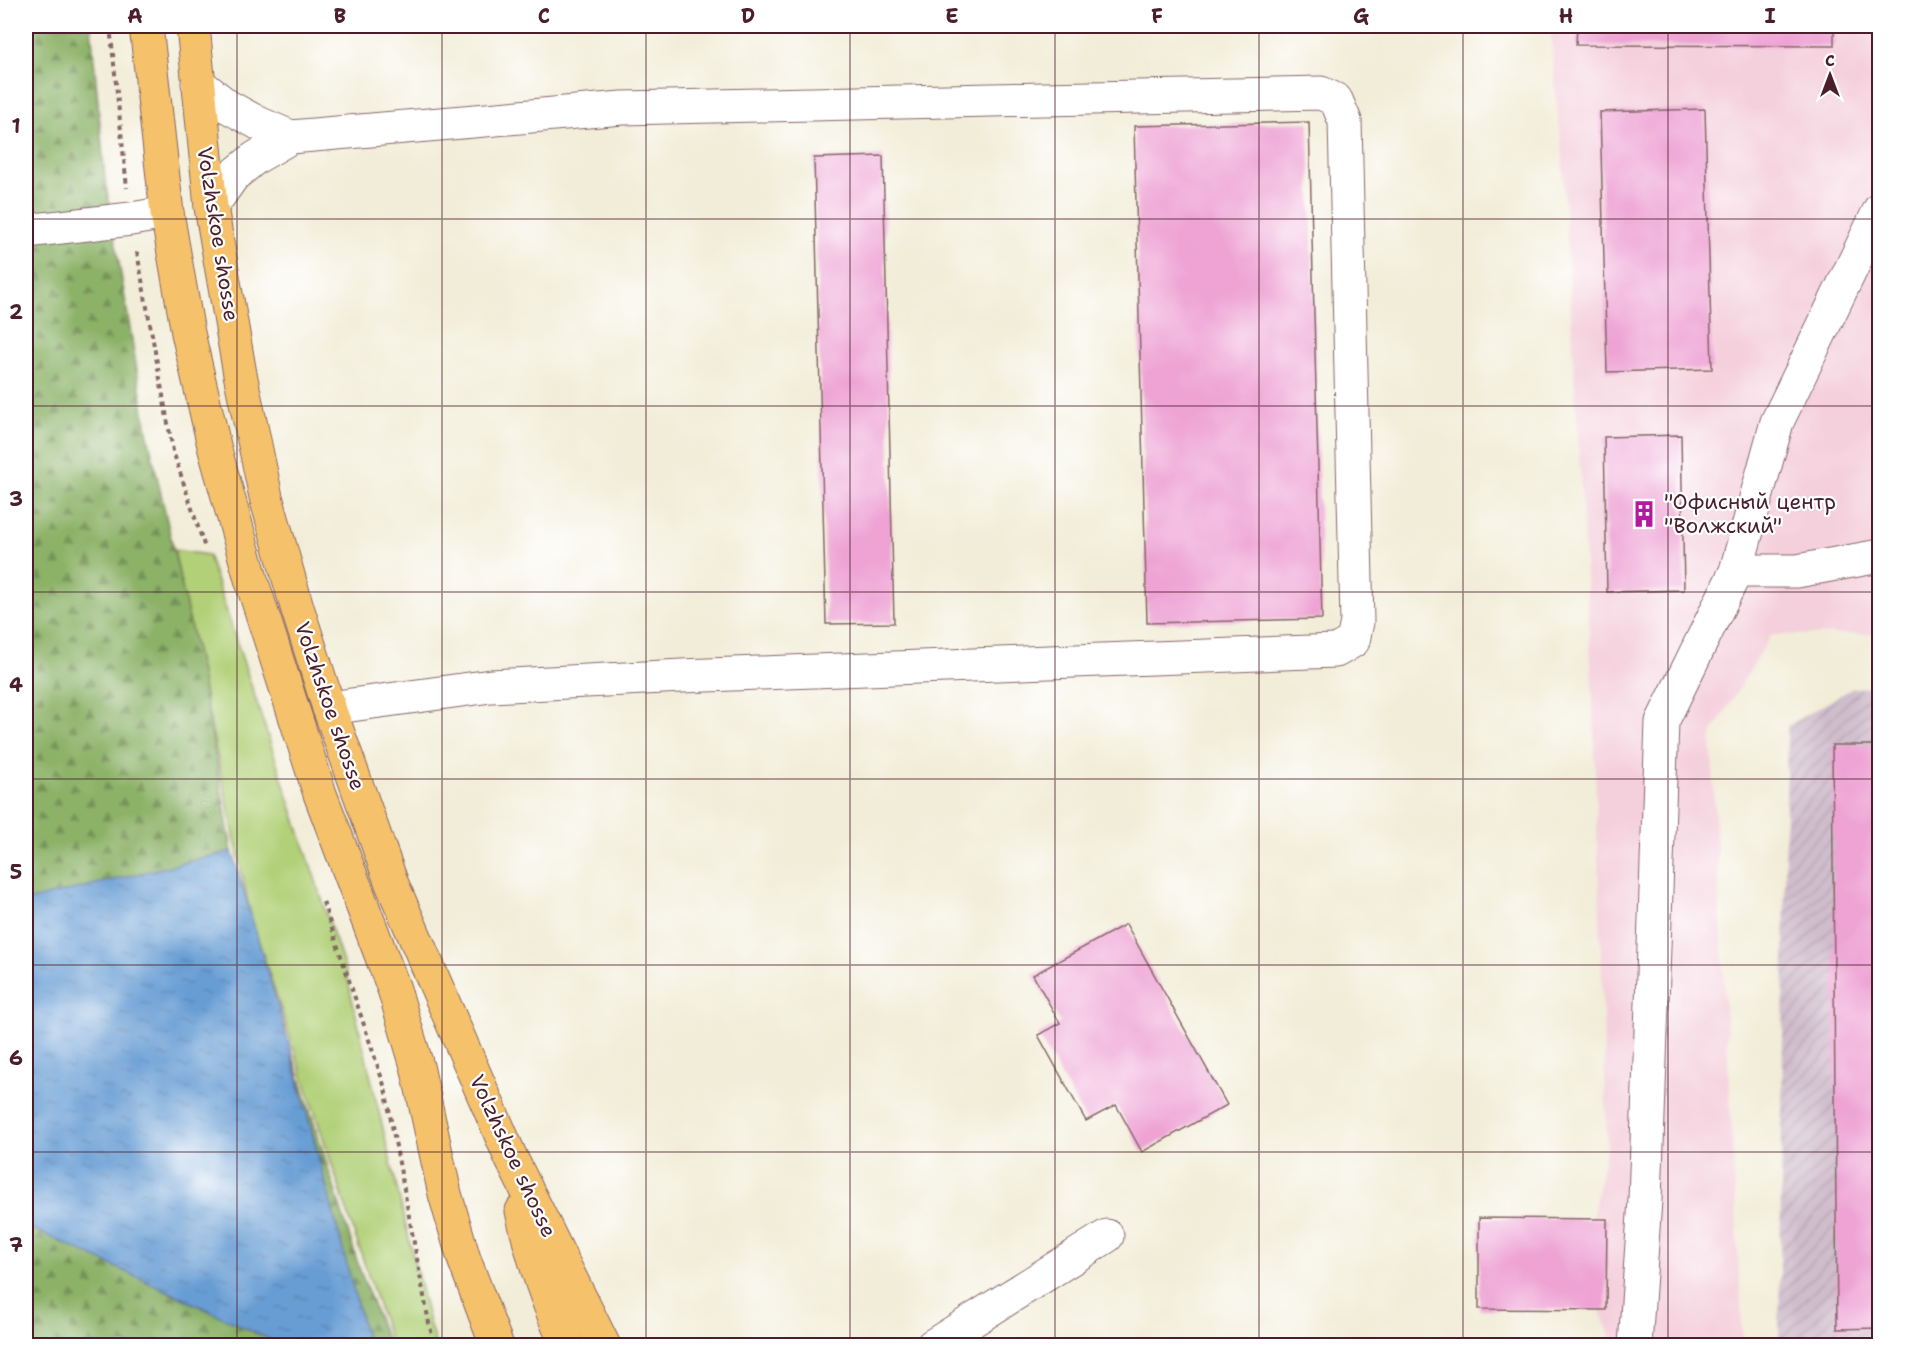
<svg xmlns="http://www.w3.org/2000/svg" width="1905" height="1371" viewBox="0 0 1905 1371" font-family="'Shantell Sans',sans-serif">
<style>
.built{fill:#f4cfdc}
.industrial{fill:url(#industrial-furrows)}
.green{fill:#b1d077;stroke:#7e7851;stroke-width:1.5}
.forest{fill:url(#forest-firs);stroke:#6b684a;stroke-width:1.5}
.water{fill:url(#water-ripples);stroke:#595e80;stroke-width:1.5}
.building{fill:#eea3d4}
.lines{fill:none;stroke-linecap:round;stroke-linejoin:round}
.minor-casing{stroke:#856768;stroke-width:35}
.major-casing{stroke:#856768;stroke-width:35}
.path{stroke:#856768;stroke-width:4;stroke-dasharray:4.5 4.5;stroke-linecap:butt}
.minor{stroke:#fff;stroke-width:33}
.major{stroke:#f5c16b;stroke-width:33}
.grid{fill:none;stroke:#4a1f2b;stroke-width:1.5;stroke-opacity:0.55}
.labels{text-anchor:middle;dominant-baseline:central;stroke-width:4.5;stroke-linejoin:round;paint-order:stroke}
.street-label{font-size:21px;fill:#4a1f2b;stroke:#fff}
.poi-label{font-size:21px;fill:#4a1f2b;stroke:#fff;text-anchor:start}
.neatline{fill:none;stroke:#4a1f2b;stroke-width:2}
.grid-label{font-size:20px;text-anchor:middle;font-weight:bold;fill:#4a1f2b}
</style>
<defs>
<pattern id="industrial-furrows" width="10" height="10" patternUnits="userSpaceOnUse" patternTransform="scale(1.5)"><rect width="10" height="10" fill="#d0bdcc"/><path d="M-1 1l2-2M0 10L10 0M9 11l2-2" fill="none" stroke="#b4a2af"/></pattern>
<pattern id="forest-firs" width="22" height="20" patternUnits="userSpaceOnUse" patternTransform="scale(1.5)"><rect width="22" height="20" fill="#8cb268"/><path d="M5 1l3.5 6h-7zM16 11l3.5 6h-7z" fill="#749056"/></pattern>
<pattern id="water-ripples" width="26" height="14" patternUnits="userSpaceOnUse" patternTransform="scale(1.5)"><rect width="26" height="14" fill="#689dd4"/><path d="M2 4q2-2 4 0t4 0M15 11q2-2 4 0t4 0" fill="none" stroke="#587fac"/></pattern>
</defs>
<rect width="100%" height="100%" fill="#fff"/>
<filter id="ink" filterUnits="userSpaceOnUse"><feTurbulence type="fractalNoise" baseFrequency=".0167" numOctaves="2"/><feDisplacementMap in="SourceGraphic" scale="12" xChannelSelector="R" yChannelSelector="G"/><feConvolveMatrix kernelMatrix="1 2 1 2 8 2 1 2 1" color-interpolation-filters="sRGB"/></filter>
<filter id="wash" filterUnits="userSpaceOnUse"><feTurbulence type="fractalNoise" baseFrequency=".008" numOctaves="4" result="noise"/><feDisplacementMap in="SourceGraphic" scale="24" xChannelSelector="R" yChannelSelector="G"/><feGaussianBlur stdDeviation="1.35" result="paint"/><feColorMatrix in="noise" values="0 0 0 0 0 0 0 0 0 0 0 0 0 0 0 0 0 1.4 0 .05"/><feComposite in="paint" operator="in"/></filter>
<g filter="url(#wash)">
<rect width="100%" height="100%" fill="#f2edd8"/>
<path class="built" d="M1550,26H1879V634L1771,635L1711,735L1743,1345H1614L1582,1268L1607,1145L1593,702L1561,137L1555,90Z"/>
<path class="industrial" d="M1879,687V1345L1779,1346L1787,726L1853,688Z"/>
<path class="green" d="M174,550L208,555L345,969L429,1323L436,1345H391L252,921Z"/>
<path class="forest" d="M26,26H91L105,179L148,436L200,668L232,851L257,941L360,1270L388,1345H26Z"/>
<path class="water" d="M232,851L288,1040L368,1345H281L165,1290L26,1226V901Z"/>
<g id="blocks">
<path class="building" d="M1577,26H1834V46L1576,45Z
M1705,109L1712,369L1607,372L1600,112Z
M1309,122L1322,619L1147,623L1134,126Z
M883,156L894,623L826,624L814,158Z
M1681,435L1684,590L1607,592L1604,437Z
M1832,745H1880V1328L1837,1329Z
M1126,924L1227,1105L1142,1152L1116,1105L1086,1121L1038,1035L1060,1023L1033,975Z
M1479,1218L1607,1219L1606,1310L1479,1309Z"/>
</g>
</g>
<g filter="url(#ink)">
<use href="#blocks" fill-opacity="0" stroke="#856768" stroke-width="1.5"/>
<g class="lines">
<defs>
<path id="minor" d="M198,83L227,106L258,123L291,137
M211,207L233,176L255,158L291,137L622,108L1321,93L1336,100L1345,121L1357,622L1353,641L1336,651L682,676L491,686L329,708
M26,231L131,219L167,213
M1736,571H1797L1880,556
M932,1346L1107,1236
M1635,1346L1645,1200L1662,722L1736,571L1777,422L1880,209"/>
<path id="major" d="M146,26L167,213L188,333L215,450L251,579L320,794L394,989L417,1066L445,1194L464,1259L497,1346
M193,26L211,207L240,374L266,497L297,607L329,708L392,884L511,1158L604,1346
M522,1211C532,1257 547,1302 567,1346"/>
</defs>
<use href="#minor" class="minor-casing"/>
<use href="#major" class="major-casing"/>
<path class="path" d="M110,26L127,188
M137,252L173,451L205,548
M323,902L385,1088L429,1323L435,1346"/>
<use href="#minor" class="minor"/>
<use href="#major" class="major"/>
</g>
</g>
<path class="grid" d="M237,26V1346M442,26V1346M646,26V1346M850,26V1346M1055,26V1346M1259,26V1346M1463,26V1346M1668,26V1346M26,219H1880M26,406H1880M26,592H1880M26,779H1880M26,965H1880M26,1152H1880"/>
<defs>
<symbol id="building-bare" viewBox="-9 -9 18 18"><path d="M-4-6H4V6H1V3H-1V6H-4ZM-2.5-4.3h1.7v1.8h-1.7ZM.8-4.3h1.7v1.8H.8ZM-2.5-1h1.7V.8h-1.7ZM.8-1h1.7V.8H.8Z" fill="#b5179e" stroke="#fff" stroke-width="2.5" paint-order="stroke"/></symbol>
</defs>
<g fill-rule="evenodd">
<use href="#building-bare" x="1625" y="495" width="38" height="38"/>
</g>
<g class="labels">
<g class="street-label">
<text transform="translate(218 234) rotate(81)">Volzhskoe shosse</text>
<text transform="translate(330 706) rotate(71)">Volzhskoe shosse</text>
<text transform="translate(513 1156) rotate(65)">Volzhskoe shosse</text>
</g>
<g class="poi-label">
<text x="1664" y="502">"Офисный центр<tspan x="1664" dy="24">"Волжский"</tspan></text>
</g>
</g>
<rect width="1905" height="1371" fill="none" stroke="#fff" stroke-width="66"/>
<g transform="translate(1830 75)" stroke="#ffffff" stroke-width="4.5" paint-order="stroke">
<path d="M0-4.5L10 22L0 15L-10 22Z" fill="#4a1f2b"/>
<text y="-9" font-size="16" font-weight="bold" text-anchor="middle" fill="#4a1f2b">С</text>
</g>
<rect x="33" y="33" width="1839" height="1305" class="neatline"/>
<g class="grid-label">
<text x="135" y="23">A</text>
<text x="340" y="23">B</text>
<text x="544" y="23">C</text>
<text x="748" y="23">D</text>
<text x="952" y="23">E</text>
<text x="1157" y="23">F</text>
<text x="1361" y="23">G</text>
<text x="1566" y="23">H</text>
<text x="1770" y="23">I</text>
<text x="16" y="133">1</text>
<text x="16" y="319">2</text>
<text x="16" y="506">3</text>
<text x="16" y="692">4</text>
<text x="16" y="879">5</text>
<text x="16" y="1065">6</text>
<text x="16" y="1252">7</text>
</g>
</svg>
